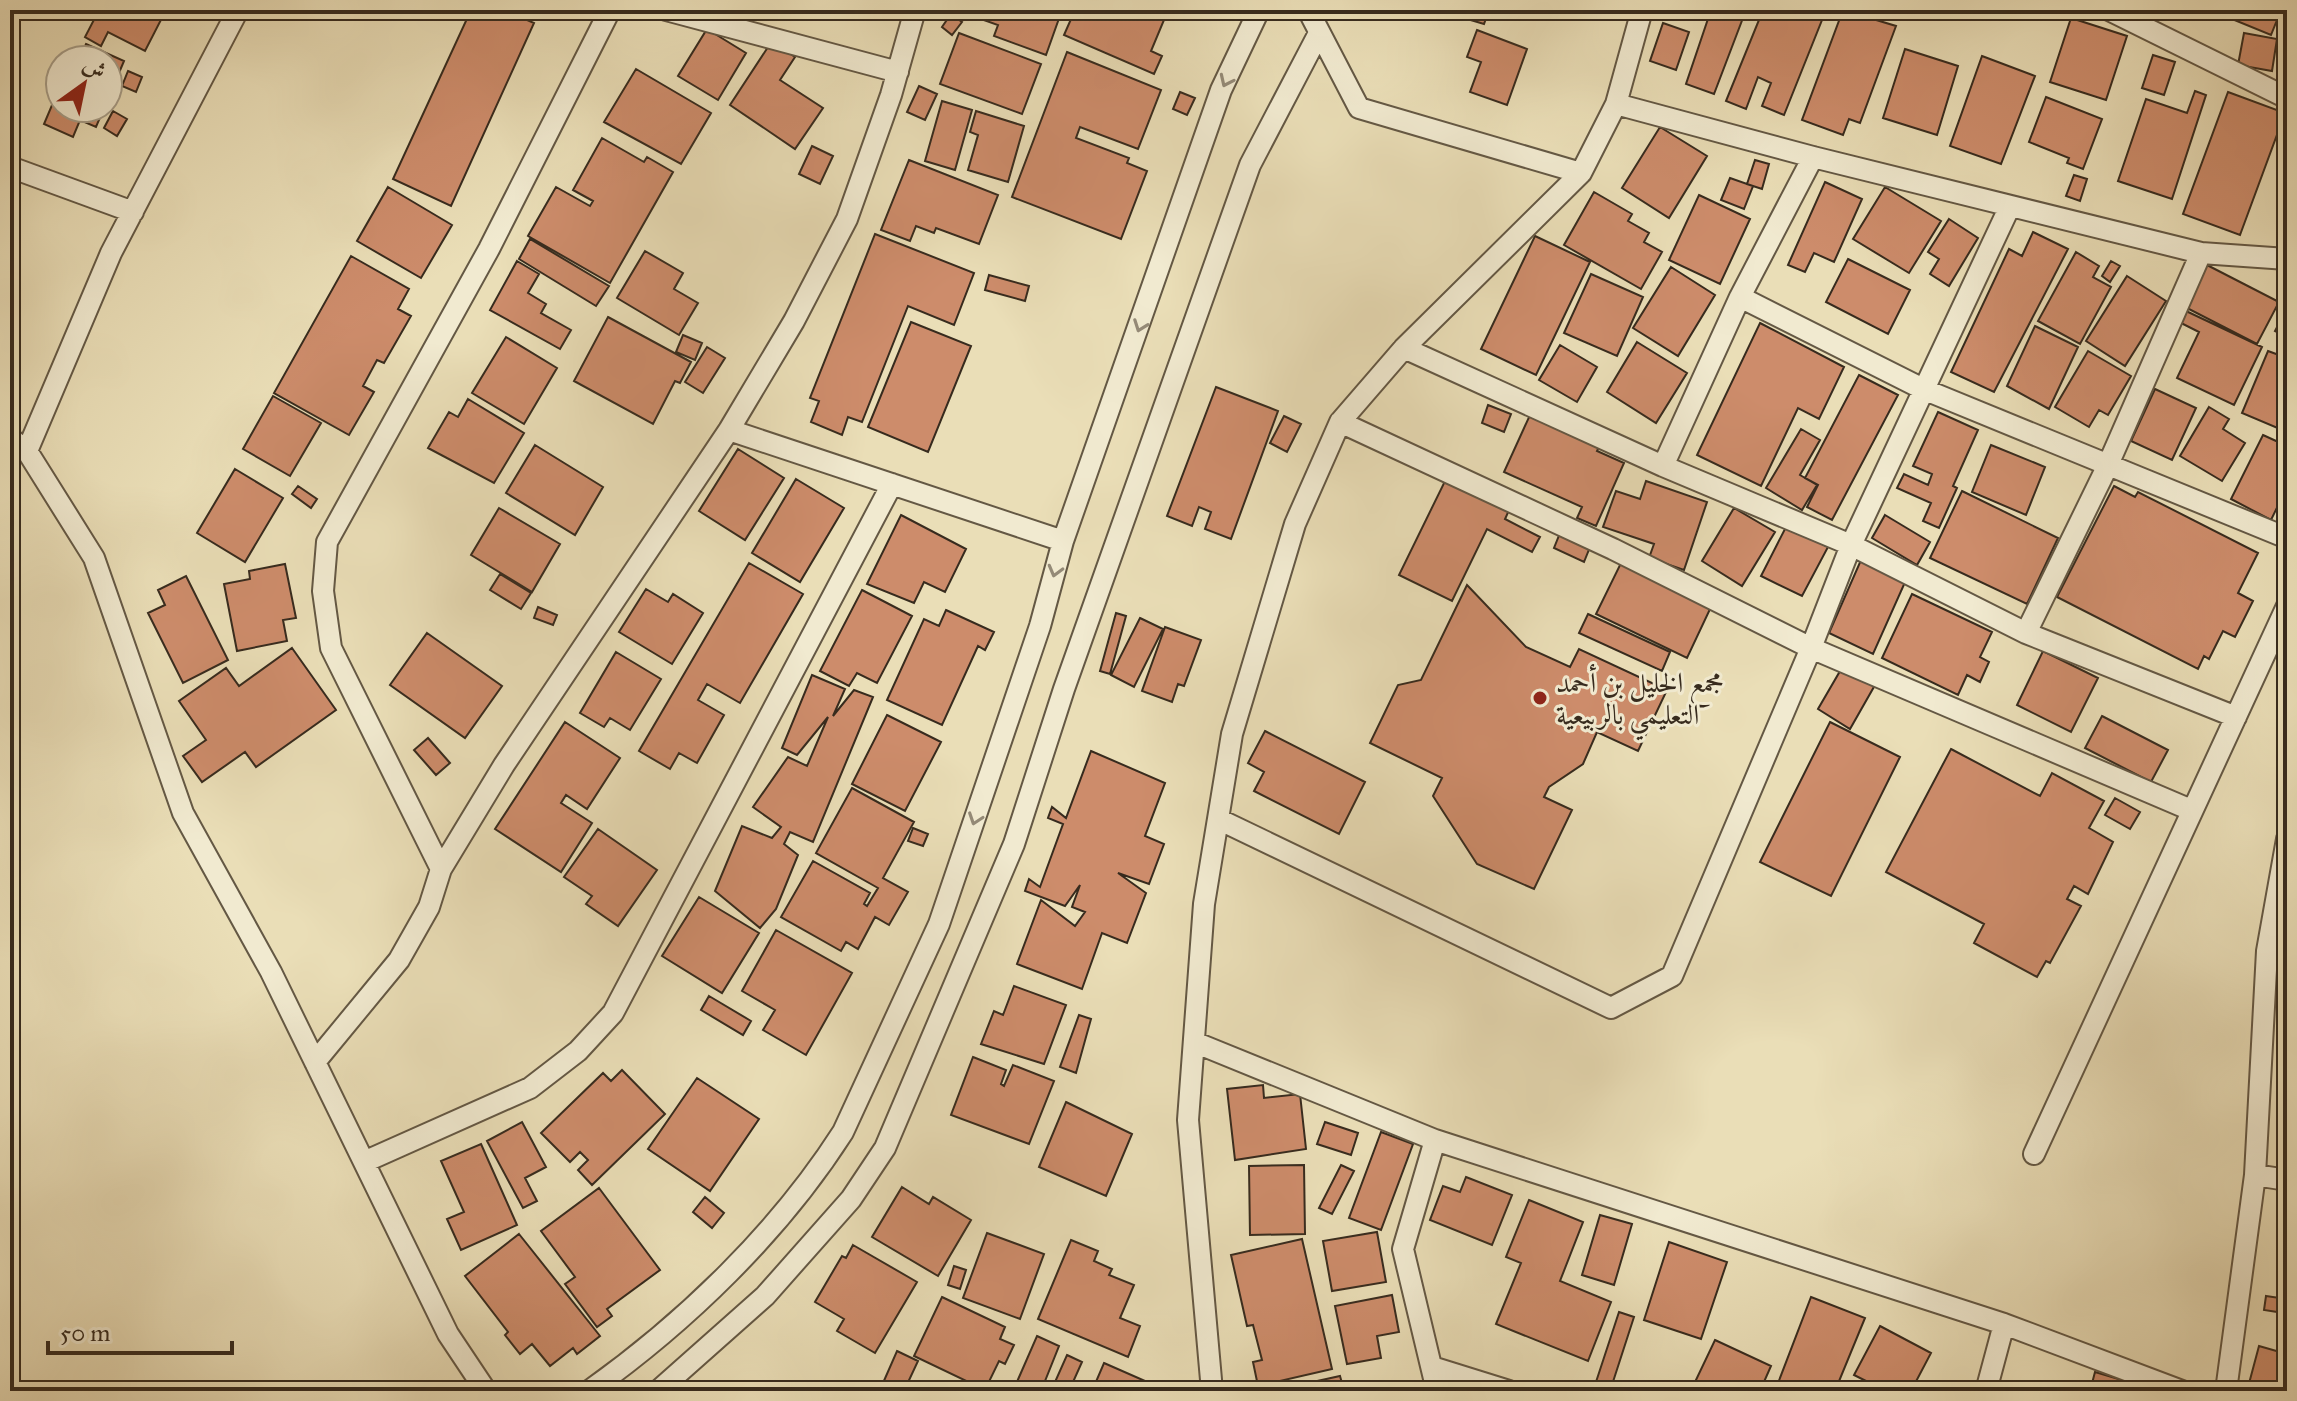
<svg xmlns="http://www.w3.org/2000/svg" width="2297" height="1401" viewBox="0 0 2297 1401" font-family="'IM FELL Great Primer',Amiri,serif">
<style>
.building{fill:#cd8c6b;stroke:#372b1e;stroke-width:2}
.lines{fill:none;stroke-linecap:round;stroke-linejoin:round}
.street-casing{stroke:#645844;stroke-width:24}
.street{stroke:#f1ead0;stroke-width:20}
.oneway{stroke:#948a77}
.poi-dot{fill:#8f2418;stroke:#f1ead0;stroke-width:3}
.labels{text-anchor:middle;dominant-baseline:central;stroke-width:6;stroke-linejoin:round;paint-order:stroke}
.poi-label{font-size:28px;fill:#372b1e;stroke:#f1ead0;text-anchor:start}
</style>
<rect width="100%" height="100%" fill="#eadeb7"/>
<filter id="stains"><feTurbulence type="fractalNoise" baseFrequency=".0025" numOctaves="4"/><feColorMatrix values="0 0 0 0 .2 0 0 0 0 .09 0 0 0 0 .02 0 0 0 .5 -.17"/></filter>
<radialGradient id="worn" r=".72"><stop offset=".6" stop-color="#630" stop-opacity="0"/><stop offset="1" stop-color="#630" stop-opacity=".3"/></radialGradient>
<path class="building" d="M99,10H166L145,51L108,32L101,46L85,37Z
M471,10H504L534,23L451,206L393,179Z
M968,10H1062L1046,55L994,36L998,25L967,14Z
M1075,10H1177L1173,18L1166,15L1151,51L1162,56L1154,74L1064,35Z
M1437,10H1489L1484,24Z
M1711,10H1746L1714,94L1686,84Z
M1763,10H1826L1784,115L1762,106L1771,83L1758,77L1746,109L1726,101Z
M1843,10L1896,26L1860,123L1849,119L1843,135L1802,120Z
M2210,10H2281L2271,35Z
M951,14L962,22L952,35L942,27Z
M2071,18L2127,36L2106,100L2050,82Z
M1663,23L1689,32L1676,70L1650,61Z
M707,29L746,53L718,100L678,76Z
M1477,30L1527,49L1507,105L1470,92L1481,62L1467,57Z
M959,33L1041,64L1022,114L940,84Z
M2244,33L2277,39L2272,71L2238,65Z
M772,41L795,57L780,80L823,108L795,149L730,105Z
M86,44L124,61L108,99V60H79Z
M1905,49L1958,66L1937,135L1883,118Z
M1067,52L1161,90L1138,149L1080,127L1076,138L1129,158L1127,163L1147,171L1121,239L1012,197Z
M2153,55L2175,62L2164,95L2142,88Z
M1982,56L2035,76L2001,164L1950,146Z
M636,69L711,113L681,164L604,122Z
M128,71L142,77L136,92L122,86Z
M919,86L937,94L925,120L907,112Z
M2195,91L2206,95L2172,199L2118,181L2146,99L2187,113Z
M1180,92L1195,98L1187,115L1173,109Z
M2228,92L2285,113L2240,235L2183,214Z
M2046,97L2102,119L2083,169L2067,163L2069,158L2029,142Z
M55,98L60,100V108H104L96,127L80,120L73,137L44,124Z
M942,101L972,110L955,170L925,161Z
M113,111L127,119L117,136L104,128Z
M976,111L1024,126L1008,182L968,170L978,135L970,132Z
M1660,127L1707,156L1669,218L1622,188Z
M602,138L644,162L647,157L673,172L610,283L528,236L556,187L590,206L593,201L573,190Z
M812,146L833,156L820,184L799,174Z
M909,160L998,195L979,244L936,228L934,233L916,226L910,241L881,230Z
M1755,160L1769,164L1762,189L1747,184Z
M2074,175L2087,179L2080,201L2066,196Z
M1730,178L1753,186L1744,209L1721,200Z
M1825,182L1862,199L1834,262L1814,253L1805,272L1788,265Z
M388,187L452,225L421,278L357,241Z
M1885,187L1941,221L1909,273L1853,239Z
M1594,192L1632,214L1628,221L1649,233L1644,242L1662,252L1641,289L1564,245Z
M1699,195L1750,219L1720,284L1669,260Z
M1949,219L1978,238L1949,286L1930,274L1939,259L1928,252Z
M2033,232L2068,249L1994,392L1951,372L2009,249L2022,256Z
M875,234L974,273L954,325L908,306L862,422L848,417L842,435L811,422L819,401L810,398Z
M1535,236L1590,262L1536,375L1481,349Z
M530,239L609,286L596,306L519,259Z
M645,251L683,273L674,289L698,303L679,335L617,298Z
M2076,252L2099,266L2093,277L2111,287L2080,344L2038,321Z
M351,256L409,289L398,309L411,316L384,363L377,360L363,386L374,392L349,435L274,393Z
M1848,259L1910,290L1888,334L1826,302Z
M517,261L539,274L528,293L546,304L541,313L571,330L560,349L490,310Z
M2111,261L2120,266L2110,282L2102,276Z
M2207,265L2279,302L2257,344L2185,307Z
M1671,267L1715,295L1678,356L1633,328Z
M1591,274L1643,297L1617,356L1564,333Z
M989,275L1029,286L1025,301L985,290Z
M2127,276L2166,301L2125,366L2086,341Z
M2287,308V337L2275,331Z
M2186,311L2262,347L2234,405L2177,378L2199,332L2181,323Z
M608,317L691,362L680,383L675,381L653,424L574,381Z
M911,322L971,346L928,452L868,427Z
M1760,323L1844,367L1819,419L1798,408L1761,486L1697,455Z
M2035,326L2078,347L2049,409L2007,386Z
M683,335L702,343L695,360L676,352Z
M506,337L557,368L524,424L472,393Z
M1637,342L1687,373L1656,423L1607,392Z
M1560,345L1597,367L1577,402L1539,380Z
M707,347L725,358L703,393L685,382Z
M2088,351L2131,376L2108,415L2099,410L2089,427L2055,407Z
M2268,351L2287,358V432L2242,413Z
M1859,375L1898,395L1832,520L1807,507L1818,485L1805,478Z
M1216,387L1278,411L1231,539L1205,529L1211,512L1199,507L1192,526L1167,516Z
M2155,389L2196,408L2172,460L2131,441Z
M273,396L321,423L290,476L243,449Z
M468,399L524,433L494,483L428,448L449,412L458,417Z
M1488,405L1511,414L1504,432L1482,423Z
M2209,407L2229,419L2223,429L2245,443L2222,481L2180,456Z
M1938,412L1978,430L1953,486L1957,488L1939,528L1923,521L1931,503L1897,488L1904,474L1928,485L1932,474L1913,466Z
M1530,415L1599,447L1597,451L1624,463L1596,526L1577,518L1582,507L1504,472Z
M1284,416L1301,424L1287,452L1270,443Z
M1801,429L1820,440L1800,475L1817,485L1802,510L1766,488Z
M2263,435L2287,446V487L2271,520L2231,499Z
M535,445L603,487L575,535L506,493Z
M1991,445L2045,467L2026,515L1972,492Z
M738,449L784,478L745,540L699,511Z
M235,469L283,498L245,562L197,533Z
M1447,477L1510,508L1505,519L1540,537L1532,552L1487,529L1452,601L1399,575Z
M796,479L844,508L800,582L752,553Z
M1646,481L1707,502L1684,570L1649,558L1654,544L1603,527L1616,491L1640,499Z
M298,486L317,499L311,508L292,494Z
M2114,486L2135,497L2138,492L2258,553L2238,593L2253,601L2235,637L2223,631L2209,659L2204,656L2198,669L2057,597Z
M1962,491L2058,538L2027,604L1930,558Z
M499,508L560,544L532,592L471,555Z
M1734,508L1775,532L1742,586L1702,561Z
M901,515L966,549L945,592L924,582L914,603L867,584Z
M1885,515L1930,542L1917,565L1872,538Z
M1787,525L1828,547L1802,596L1761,576Z
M1560,533L1590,547L1584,562L1554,548Z
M1861,560L1906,580L1873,654L1829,633Z
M749,563L803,594L740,703L707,684L698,700L724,715L697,763L679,753L670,769L639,751Z
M1621,563L1711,607L1687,658L1596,614Z
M285,564L296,618L283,620L287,641L237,651L224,584L250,579L249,571Z
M500,574L531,593L521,609L490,590Z
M186,576L228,660L183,683L148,613L165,605L158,590Z
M1467,585L1526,647L1570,667L1579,649L1667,690L1638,751L1597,732L1583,764L1549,787L1544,797L1572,810L1534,889L1477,864L1433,796L1442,778L1370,743L1398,685L1421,680Z
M646,589L668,602L673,594L703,613L672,664L619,632Z
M862,590L912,616L877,683L857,673L849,686L820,671Z
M1912,594L1992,632L1980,657L1989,662L1980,682L1967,675L1958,695L1882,658Z
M538,607L557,615L553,625L534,618Z
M946,610L994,632L985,650L978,646L942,725L887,700L924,619L939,626Z
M1116,613L1126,616L1110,674L1100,671Z
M1588,614L1670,652L1662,671L1579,633Z
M1140,618L1163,629L1134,687L1111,675Z
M1165,627L1201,640L1184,686L1178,684L1172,702L1142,691Z
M427,633L502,686L465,738L390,685Z
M292,648L336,710L256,767L245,752L202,782L183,756L206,740L179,701L226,668L239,686Z
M2043,651L2098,678L2071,732L2017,705Z
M616,652L661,679L630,730L610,718L604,727L580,713Z
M1843,666L1875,685L1850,729L1818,709Z
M812,675L845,689L833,716L854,690L873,697L813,842L790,832L784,844L798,855L776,909L760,928L715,891L742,826L772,838L781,827L753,807L788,757L807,766L828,717L797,755L782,748Z
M887,715L941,742L905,811L852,784Z
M2102,716L2168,750L2151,782L2085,748Z
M565,722L620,758L587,809L566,795L561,803L592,823L561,872L495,829Z
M1830,722L1900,757L1831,896L1760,862Z
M1265,731L1365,782L1339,834L1254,791L1264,772L1248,763Z
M428,738L450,763L436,775L414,750Z
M1951,749L2040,796L2052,773L2104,801L2089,828L2113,842L2088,894L2074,886L2067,899L2081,906L2050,963L2046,961L2037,977L1974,943L1984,924L1886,872Z
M1091,751L1165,783L1145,836L1164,844L1149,884L1118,873L1146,893L1127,943L1102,933L1082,989L1017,964L1041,900L1075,926L1085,912L1072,907L1080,885L1065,906L1025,891L1029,879L1040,887L1063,824L1048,818L1052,807L1066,818Z
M852,788L914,822L883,878L908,892L889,925L875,917L858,949L846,942L841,951L781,917L813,861L870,893L864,904L867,906L878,888L816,853Z
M2115,798L2140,812L2130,829L2105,815Z
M913,828L928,834L923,846L908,841Z
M598,829L657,870L618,926L586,904L592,896L564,877Z
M699,897L759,933L722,993L662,956Z
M776,930L852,973L806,1055L763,1030L775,1010L742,991Z
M1014,986L1066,1005L1044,1064L981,1044L994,1011L1003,1015Z
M709,996L751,1021L743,1035L701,1010Z
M1079,1015L1091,1019L1076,1073L1060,1067Z
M973,1057L1006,1070L1001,1084L1004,1086L1013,1065L1054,1081L1029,1144L951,1115Z
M622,1070L665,1114L592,1185L578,1170L588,1160L580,1152L570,1162L541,1133L603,1073L611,1081Z
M697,1078L759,1119L710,1191L648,1149Z
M1263,1085L1264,1098L1300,1094L1306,1149L1235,1160L1227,1089Z
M1066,1102L1132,1134L1106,1196L1039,1167Z
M522,1122L546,1167L525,1178L537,1201L523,1208L487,1141Z
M1325,1122L1358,1133L1351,1155L1317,1144Z
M1381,1132L1413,1144L1381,1230L1349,1218Z
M481,1144L517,1225L461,1250L447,1219L464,1212L441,1161Z
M1304,1165L1305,1234L1250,1235L1249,1166Z
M1341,1165L1354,1171L1332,1214L1319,1208Z
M1466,1177L1512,1195L1492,1245L1430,1220L1443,1186L1460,1192Z
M902,1187L929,1204L933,1197L971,1220L938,1276L872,1237Z
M599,1188L660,1270L607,1309L612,1316L597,1327L565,1284L575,1277L541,1231Z
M705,1197L724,1213L712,1228L693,1212Z
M1529,1200L1583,1222L1560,1281L1611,1302L1588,1361L1496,1324L1521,1263L1506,1257Z
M1600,1215L1632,1224L1614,1285L1582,1275Z
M1377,1232L1386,1282L1332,1291L1323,1241Z
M987,1233L1044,1254L1020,1319L963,1298Z
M519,1234L600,1336L577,1354L573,1348L550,1366L532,1344L520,1354L505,1335L508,1332L465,1276Z
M1302,1239L1332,1369L1258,1386L1253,1362L1262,1360L1253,1325L1247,1326L1231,1255Z
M1071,1240L1098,1251L1094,1261L1112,1269L1109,1275L1134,1285L1120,1318L1140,1326L1128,1357L1038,1319Z
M1669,1242L1727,1262L1701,1339L1644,1320Z
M853,1245L917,1282L875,1353L837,1331L844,1319L815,1302L842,1256L846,1258Z
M954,1266L966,1270L960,1289L948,1285Z
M1392,1295L1399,1332L1377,1336L1381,1358L1347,1364L1335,1306Z
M2266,1296L2287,1299L2284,1313L2264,1310Z
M942,1297L1005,1327L1000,1339L1014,1345L1005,1364L999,1361L985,1390L914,1356Z
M1811,1297L1865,1318L1835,1391H1775Z
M1619,1312L1634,1317L1610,1391H1603L1594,1388Z
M1880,1326L1931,1353L1911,1391H1886L1854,1375Z
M1037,1336L1059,1346L1041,1391H1013Z
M1715,1340L1771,1366L1760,1391H1714L1695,1382Z
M2259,1346L2287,1354V1391H2247Z
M897,1351L918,1361L904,1391L883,1383Z
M1067,1355L1082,1362L1069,1391H1051Z
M1104,1363L1152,1384L1149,1391H1092Z
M2095,1372L2159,1391H2090Z
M1340,1376L1343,1387L1310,1391L1308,1383Z
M1400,1382L1402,1391H1362Z"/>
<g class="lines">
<defs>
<path id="street" d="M666,10L898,72
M1308,10L1359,108L1581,173
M2109,10L2287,98
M1616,104L1642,10
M10,167L133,212
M2010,206L1851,545L1811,648L2191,810
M1740,297L1923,389L2287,538
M1404,348L1663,466L1851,545L2026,633L2236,717
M729,430L1063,541
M10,438L27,451L94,558L183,813L271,972L448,1334L486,1391
M27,451L111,253L238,10
M1663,466L1740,297L1813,157
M2026,633L2107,467L2201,253
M1218,819L1611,1008L1672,976L1811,648L1613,549L1340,422
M441,869L331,648L323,591L327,542L489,249L610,10
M2267,951L2287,958
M1194,1042L1435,1140L2004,1324L2182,1391
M315,1062L399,960L429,907L441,869L504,765L729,430L794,321L847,219L891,95L915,10
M1435,1140L1403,1249L1437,1391
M2034,1154L2287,606
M364,1162L530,1088L578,1051L613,1013L892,484
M2255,1175L2287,1180
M1432,1367L1509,1391
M589,1391C686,1322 779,1232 843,1132L939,924L1040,626L1063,541L1221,90L1259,10
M658,1391L765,1296L851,1199L885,1148L1014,844L1064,689L1250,165L1318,35
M1212,1391L1188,1120L1204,904L1232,734L1295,524L1340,422L1404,348L1581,173L1616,104L1813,157L2201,253L2287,259
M1986,1391L2004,1324
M2226,1391L2255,1175L2267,951L2287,839"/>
</defs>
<use href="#street" class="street-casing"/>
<use href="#street" class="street"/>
</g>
<defs><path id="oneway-chevron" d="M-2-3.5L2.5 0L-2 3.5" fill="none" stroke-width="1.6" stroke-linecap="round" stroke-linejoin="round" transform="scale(2)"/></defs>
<g class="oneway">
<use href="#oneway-chevron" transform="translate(1226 81) rotate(115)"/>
<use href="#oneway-chevron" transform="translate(1140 326) rotate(110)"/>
<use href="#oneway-chevron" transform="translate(1055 571) rotate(105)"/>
<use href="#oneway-chevron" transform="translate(975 819) rotate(109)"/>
</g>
<circle class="poi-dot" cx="1540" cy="698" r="8"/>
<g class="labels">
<g class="poi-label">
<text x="1556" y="682">مجمع الخليل بن أحمد<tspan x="1556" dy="32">التعليمي بالربيعية</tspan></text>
</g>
</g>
<rect width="2297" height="1401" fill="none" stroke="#eadeb7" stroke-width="40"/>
<rect x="12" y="12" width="2273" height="1377" fill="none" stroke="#372b1e" stroke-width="4"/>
<rect x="20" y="20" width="2257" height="1361" fill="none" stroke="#372b1e" stroke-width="2"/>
<g transform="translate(84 84) rotate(33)"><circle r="38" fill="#f1ead0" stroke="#a79e89" stroke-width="2"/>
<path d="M0-6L14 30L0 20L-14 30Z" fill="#8f2418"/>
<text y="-12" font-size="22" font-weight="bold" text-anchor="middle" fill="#372b1e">ش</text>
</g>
<path d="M48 1341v12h184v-12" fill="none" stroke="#372b1e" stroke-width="4"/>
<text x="60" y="1341" font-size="24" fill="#372b1e" stroke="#f1ead0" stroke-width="6" paint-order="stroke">50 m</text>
<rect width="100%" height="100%" filter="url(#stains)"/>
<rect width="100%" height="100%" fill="url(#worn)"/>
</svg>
